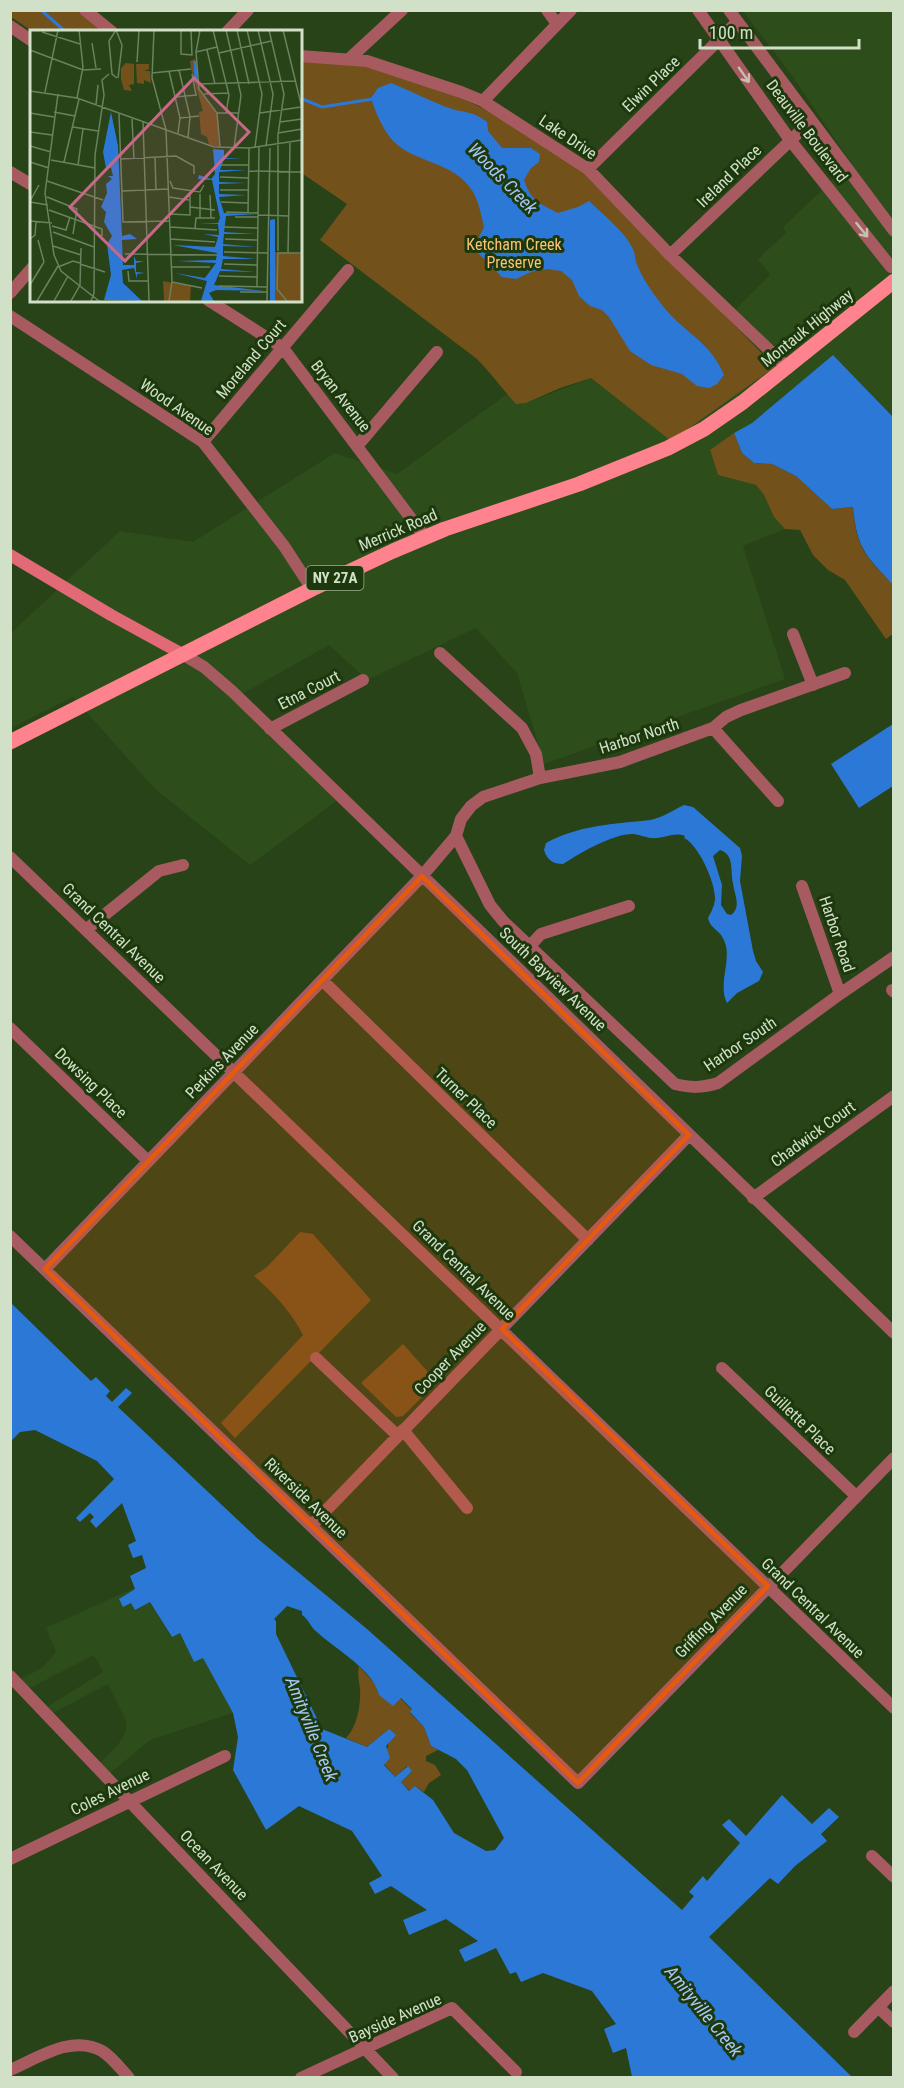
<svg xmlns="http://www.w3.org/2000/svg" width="904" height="2088" viewBox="0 0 904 2088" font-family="'Roboto Condensed',sans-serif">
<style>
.built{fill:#2d4d1b}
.green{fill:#72511b}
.water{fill:#2c78d6;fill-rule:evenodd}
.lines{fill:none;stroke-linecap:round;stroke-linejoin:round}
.stream{stroke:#2c78d6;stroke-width:3}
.minor{stroke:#a75b61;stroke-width:12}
.tertiary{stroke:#a75b61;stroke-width:12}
.secondary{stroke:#e26976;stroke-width:12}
.primary{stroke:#ff838e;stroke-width:15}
.oneway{stroke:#c6c0ae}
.marked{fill:#e8590c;fill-opacity:0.2;stroke:#e8590c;stroke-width:4.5;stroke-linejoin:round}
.labels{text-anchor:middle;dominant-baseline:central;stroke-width:6;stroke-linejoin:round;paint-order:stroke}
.shield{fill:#1d380d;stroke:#9aae90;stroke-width:1.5}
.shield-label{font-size:15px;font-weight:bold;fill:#d0e1c8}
.street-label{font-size:16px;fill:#d0e1c8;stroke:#1d380d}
.park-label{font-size:16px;fill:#fac475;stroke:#1d380d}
.water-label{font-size:18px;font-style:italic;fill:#a6c9f8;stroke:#1d380d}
.inset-river{fill:none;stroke:#2c78d6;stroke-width:3}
.inset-road{fill:none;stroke:#6b825e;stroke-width:1.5}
.view{fill:#c86887;fill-opacity:0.15;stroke:#c86887;stroke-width:3}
.inset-edge{fill:none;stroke:#d0e1c8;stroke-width:3}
</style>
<rect width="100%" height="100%" fill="#284318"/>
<path class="built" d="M743,11H893V417L833,355L752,423L734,433L710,451L718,475L756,485L764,495L774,517L785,529L743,546L785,679L544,764L517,673L476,628L367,680L329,645L240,695L345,795L250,865L155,789L73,697L11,728V633L120,531L193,542L335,453L397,474L507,394L516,403H526L591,378L671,441L774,366L727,318L770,275L758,259L786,233L783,227L851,163L793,77Z
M134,1588L135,1589L124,1607L131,1603L135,1610L150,1602L171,1637L180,1633L194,1662L203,1657L233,1713L150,1740L109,1774L99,1764L117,1746L126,1732V1721L108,1684L53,1713L47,1707L103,1672L94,1655L26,1690L19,1680L42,1668L56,1652L46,1628Z"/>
<path class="green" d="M11,11H81L107,31H32L11,17Z
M300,60L370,65L432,85L491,112L587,173L775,367L671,441L591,378L560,388L526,403L516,404C502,389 491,373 477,359L320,240L347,204L300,172Z
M734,433L742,453L754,463L772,464L796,476L832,509L853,507C856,549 866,556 893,585V634L886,639L845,580L828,570L813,555L800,530L785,529L774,517L764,495L756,485L718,475L710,450Z
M300,1232L313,1234L371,1300L235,1438L221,1423L303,1335C292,1313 273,1292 254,1276L267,1267Z
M403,1344L437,1382L403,1416L396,1417L361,1383Z
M359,1666L376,1685L379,1695L400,1698L412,1710L410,1713L424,1727L431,1746L438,1750L426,1756V1761L435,1765L441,1775L429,1783L424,1792L415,1786L410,1791L401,1782L412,1771L407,1766L395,1777L384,1764L389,1741V1729L367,1747L346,1738C357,1727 361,1705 360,1689C359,1680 357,1675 359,1666Z"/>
<path class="water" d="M391,83C412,91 431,102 452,109C466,113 473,111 487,122L488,131L502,148H531L540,154L539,162L531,168L524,180C531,201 539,203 558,213L578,207L589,201C603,215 624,230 633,249C635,253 635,258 636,262C642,279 655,296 666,310C687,334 711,343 724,375L717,384L709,388L697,386L682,374L651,365L630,351L609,317L602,310L590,306L579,296L572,280L561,271L547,269L531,272L516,279L502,277L478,253L476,243L484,227C481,215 479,202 473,192C454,159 409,164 389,136C381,125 375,111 371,98L378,88Z
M833,355L893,417V585C866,555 857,550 853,507L832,509L796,476L772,464L754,463L742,453L734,433L752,423Z
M893,724V786L859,808L831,764Z
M684,805L693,807L740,848L742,856L740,881L753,951L756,961L763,972L759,981L737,993L727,1003C718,984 730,965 726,946C722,929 711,931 708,918C711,912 714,907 715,900C716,884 699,845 684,838L685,836C675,832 667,837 657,838C649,839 641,835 634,834C614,833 580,853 563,864C553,864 547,860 544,850L546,843C579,825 614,824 650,820C662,818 673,810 684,805ZM720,850C735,855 730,871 733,883C734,894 742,907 731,915L727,914L721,905L722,885L713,856Z
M11,1303L91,1381L96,1377L110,1391L106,1396L112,1402L126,1388L132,1393L118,1407L258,1539L367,1629L682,1910L694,1896L689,1892L703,1876L707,1881L740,1843L722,1825L729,1819L746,1836L782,1795L812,1824L829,1808L839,1817L821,1834L827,1841L795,1866L778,1884L770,1878L709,1937L852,2077H632L626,2048L613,2053L604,2029L616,2024L592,1991L543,1973L521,1982L516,1972L510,1974L496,1948L465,1962L459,1950L478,1941L446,1919L409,1935L403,1920L427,1910L391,1886L375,1894L369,1883L382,1876L352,1831L299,1806L266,1830L233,1770L238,1737L233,1713L203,1658L194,1662L180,1633L172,1637L150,1602L135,1610L131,1603L123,1607L119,1599L135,1589L130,1576L146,1568L142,1555L133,1558L128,1545L136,1541L122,1503L96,1528L90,1521L94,1517L90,1513L80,1522L76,1518L114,1479L97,1461L35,1430L20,1432L11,1441ZM287,1606L302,1611V1615C309,1619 310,1627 317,1632C336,1650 373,1669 379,1695L393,1706L401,1698L412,1709L410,1712L424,1727L431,1746L456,1759L467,1770L504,1838L495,1850L486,1851L454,1833L433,1800L415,1786L409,1791L401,1782L412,1771L408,1766L395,1777L384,1765L390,1758L386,1746L396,1735L389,1729L367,1747L322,1729L276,1634V1621L274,1619Z"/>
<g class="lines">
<path class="stream" d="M41,10L66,32
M300,98L322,107L373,99"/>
<path class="minor" d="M85,10L112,32
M547,10L557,24
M10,26L32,41
M227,32L248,10
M300,56L367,61L461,92L483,101L588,169L670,255L788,368
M349,59L402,10
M483,101L571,10
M588,169L737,22
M10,172L32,185
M670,255L811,121
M10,293L32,268
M208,300L283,348L425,537
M10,316L203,442L284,546L312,589
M203,442L348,270
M358,445L437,352
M793,634L813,685
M440,653L522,728L536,754L540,778
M184,655L204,667L233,692L894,1333
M713,728L726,717L741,710L845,673
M270,729L363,680
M456,836L490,905L503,921L675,1084C691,1088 702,1088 718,1083L840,994L894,957
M10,857L894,1708
M802,886L840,994
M87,929L159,871L183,865
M529,947L541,934L629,906
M322,980L588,1240
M892,990L894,992
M10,1028L148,1161
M753,1198L894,1096
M10,1236L578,1783L894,1458
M45,1269L422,876L456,836L461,819L471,806L483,797L540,778L620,762L713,728L778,801
M316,1358L398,1436
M722,1368L856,1496
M403,1430L467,1508
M311,1526L689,1135
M10,1676L393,2078
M872,1856L894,1877
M10,1859L225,1756
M878,2007L894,2022
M854,2032L894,1991
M10,2070C38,2058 72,2034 102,2051C112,2057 121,2069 129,2078
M301,2078L452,2008L516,2072"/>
<path class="tertiary" d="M698,10L790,140L891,267H894
M729,10L894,231"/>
<path class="secondary" d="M10,555L111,615L184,655"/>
<path class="primary" d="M10,742L312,589L393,551L445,529L579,484L668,448L704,429L743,402L894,281"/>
</g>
<defs><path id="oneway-shaft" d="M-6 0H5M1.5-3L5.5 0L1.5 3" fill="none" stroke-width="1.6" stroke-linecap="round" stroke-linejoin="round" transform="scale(1.5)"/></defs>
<g class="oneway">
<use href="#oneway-shaft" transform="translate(744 75) rotate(55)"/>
<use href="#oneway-shaft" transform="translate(862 230) rotate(51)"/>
</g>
<path class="marked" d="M422,876L689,1135L502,1329L768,1586L578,1783L45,1269Z"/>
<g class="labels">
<rect class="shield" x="306.5" y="566" width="57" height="24" rx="4.5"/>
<g class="shield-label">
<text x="335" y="578">NY 27A</text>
</g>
<g class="street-label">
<text transform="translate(651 84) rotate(-44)">Elwin Place</text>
<text transform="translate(807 131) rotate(53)">Deauville Boulevard</text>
<text transform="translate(568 137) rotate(34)">Lake Drive</text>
<text transform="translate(729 176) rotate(-44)">Ireland Place</text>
<text transform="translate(807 328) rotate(-39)">Montauk Highway</text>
<text transform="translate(251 359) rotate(-50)">Moreland Court</text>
<text transform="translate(341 396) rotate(52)">Bryan Avenue</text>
<text transform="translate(177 407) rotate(35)">Wood Avenue</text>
<text transform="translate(398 530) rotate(-23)">Merrick Road</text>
<text transform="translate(309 690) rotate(-27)">Etna Court</text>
<text transform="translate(639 736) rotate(-18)">Harbor North</text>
<text transform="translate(114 933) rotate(44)">Grand Central Avenue</text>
<text transform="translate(837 934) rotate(71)">Harbor Road</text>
<text transform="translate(553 979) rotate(44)">South Bayview Avenue</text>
<text transform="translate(740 1044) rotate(-34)">Harbor South</text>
<text transform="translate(222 1061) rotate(-46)">Perkins Avenue</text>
<text transform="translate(91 1083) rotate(44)">Dowsing Place</text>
<text transform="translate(466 1098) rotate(44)">Turner Place</text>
<text transform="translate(813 1134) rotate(-36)">Chadwick Court</text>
<text transform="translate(464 1270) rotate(44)">Grand Central Avenue</text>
<text transform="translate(450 1358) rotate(-46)">Cooper Avenue</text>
<text transform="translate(800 1420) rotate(44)">Guillette Place</text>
<text transform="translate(306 1498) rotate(44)">Riverside Avenue</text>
<text transform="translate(813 1608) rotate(44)">Grand Central Avenue</text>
<text transform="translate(711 1621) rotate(-46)">Griffing Avenue</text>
<text transform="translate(110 1792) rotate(-26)">Coles Avenue</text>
<text transform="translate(214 1865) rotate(46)">Ocean Avenue</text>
<text transform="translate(395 2018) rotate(-24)">Bayside Avenue</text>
</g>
<g class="park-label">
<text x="514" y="244">Ketcham Creek<tspan x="514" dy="18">Preserve</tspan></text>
</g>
<g class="water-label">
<text transform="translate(503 178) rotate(46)">Woods Creek</text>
<text transform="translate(312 1729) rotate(68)">Amityville Creek</text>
<text transform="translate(704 2011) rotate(51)">Amityville Creek</text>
</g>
</g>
<g transform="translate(30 30)">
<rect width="272" height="272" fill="#284318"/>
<path d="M165,29L169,59L187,84L189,117L179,115L177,107L171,104L169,82L173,81L161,39L160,31ZM96,33L104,34V54L99,55L102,61L94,60L91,49V38ZM106,34H119V39L114,41H120L121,53L114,50V54L107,53ZM245,222L271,224V271H245ZM133,251L161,256L160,271H134Z" fill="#72511b"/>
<path d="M81,82L88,116L92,206L100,204L107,209L92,210L93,235H104V226L106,231H114L106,233V242L115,243L107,244V249L104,238L92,240L93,253L112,271L74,270L81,245L77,214L82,206L74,192L76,182L71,177L77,163L76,154L82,149L78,146H83L81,138H76L73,122ZM183,119L194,120V128H213L194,129L190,140H217L189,142V152L216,153L189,154V164L216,165L189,167L194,183L226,184L196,186L194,202L226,204H194L193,214L226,217L193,216V226L226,229H193L191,239L225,242L190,241L184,255L234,261L186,260L179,263L184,271H171L177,251L145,243L175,248L186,233L147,231L186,230L187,223L143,215L185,217L188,207L173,204L189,205L188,194L169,193H188L190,188L182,150L168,149L169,145L181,149L185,144ZM245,189V271H240V190Z" fill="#2c78d6"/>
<path class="inset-river" d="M165,31L166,52"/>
<path class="inset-road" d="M86,0L79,11L82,44L87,48M86,0L92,15L88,48M124,0L122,48L136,100M151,0V24L162,25L161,0M170,0L166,22L169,59L187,83L190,117M183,0L199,65L196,83M196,0L211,65L204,118M207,0L219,54M217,0L232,64L225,117M228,0L243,64L236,116M239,0L254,64L248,105V221M253,0L272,78M12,2L50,14M62,13L66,38M0,20L53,40L71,39M177,20L185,54M166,22L187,17M189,23L241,11M107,32L109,0M149,40L160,87L158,107M139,41L150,88L148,103M122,43L161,39M162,44L166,65M168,54L265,51M0,61L47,68L184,117L219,118L272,110M15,62L28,0M28,64L15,163L24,225L31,241L69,271M174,64L198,63M145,67L167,65M47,68L53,37L49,0M66,75L68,55M24,82L45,86M0,83L24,87M187,83H209M230,83L271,77M89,84L93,192L140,191M150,88L169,86M102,89L104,129M113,92L119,271M250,92L272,89M43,97L68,101M136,100L142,252L139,271M0,102L22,105M248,103L272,99M0,116L21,122M125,128L126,160M91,129L146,126L164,136V144M21,130L65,138M0,132L19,138M34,132L49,69M48,135L53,99M191,135H219M219,141L272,142M190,147L218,148M17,151L73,170M140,151L143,158L170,162L174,155M190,160H218M92,161L138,159M170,164V188M180,165L181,188M17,167L47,179L43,204M139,167L159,170M0,171L9,155M0,172L18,175M191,172L218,173M160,177L185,180M19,180L72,199V206M196,182L228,183M218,183L219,118M139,184L160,185V162M228,185L259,186M205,187H228M0,191L22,193M22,196L36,200L40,187M140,197L187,200M194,197L228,198M165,199L166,188H185M23,202L64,217M0,209L5,205L6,192M140,209L185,212M195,209L228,210M8,210L14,232M23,216L51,225M194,222L238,223M258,223L260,113M95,224L187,225M50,234L75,242M194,234L227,235M28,237L43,231L50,233M141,237H180M98,241L99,251H119M189,246L227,247M142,252L172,258M0,255L14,232M189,256L238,257M227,257L229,117M210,262H237M7,271L28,236M24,271L38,246M41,271L50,255L51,218M61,271L64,263L65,125L74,65L72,50L79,44M237,271L240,118M257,271L247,259L248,223H272"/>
<path class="view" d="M164,48L219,102L95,231L40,177Z"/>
<rect width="272" height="272" class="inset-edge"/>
</g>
<rect width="904" height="2088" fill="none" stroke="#d0e1c8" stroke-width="24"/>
<path d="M700 39v9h159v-9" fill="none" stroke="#d0e1c8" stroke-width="3"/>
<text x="709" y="39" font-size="18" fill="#d0e1c8" stroke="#1d380d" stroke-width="4.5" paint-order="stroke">100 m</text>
</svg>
